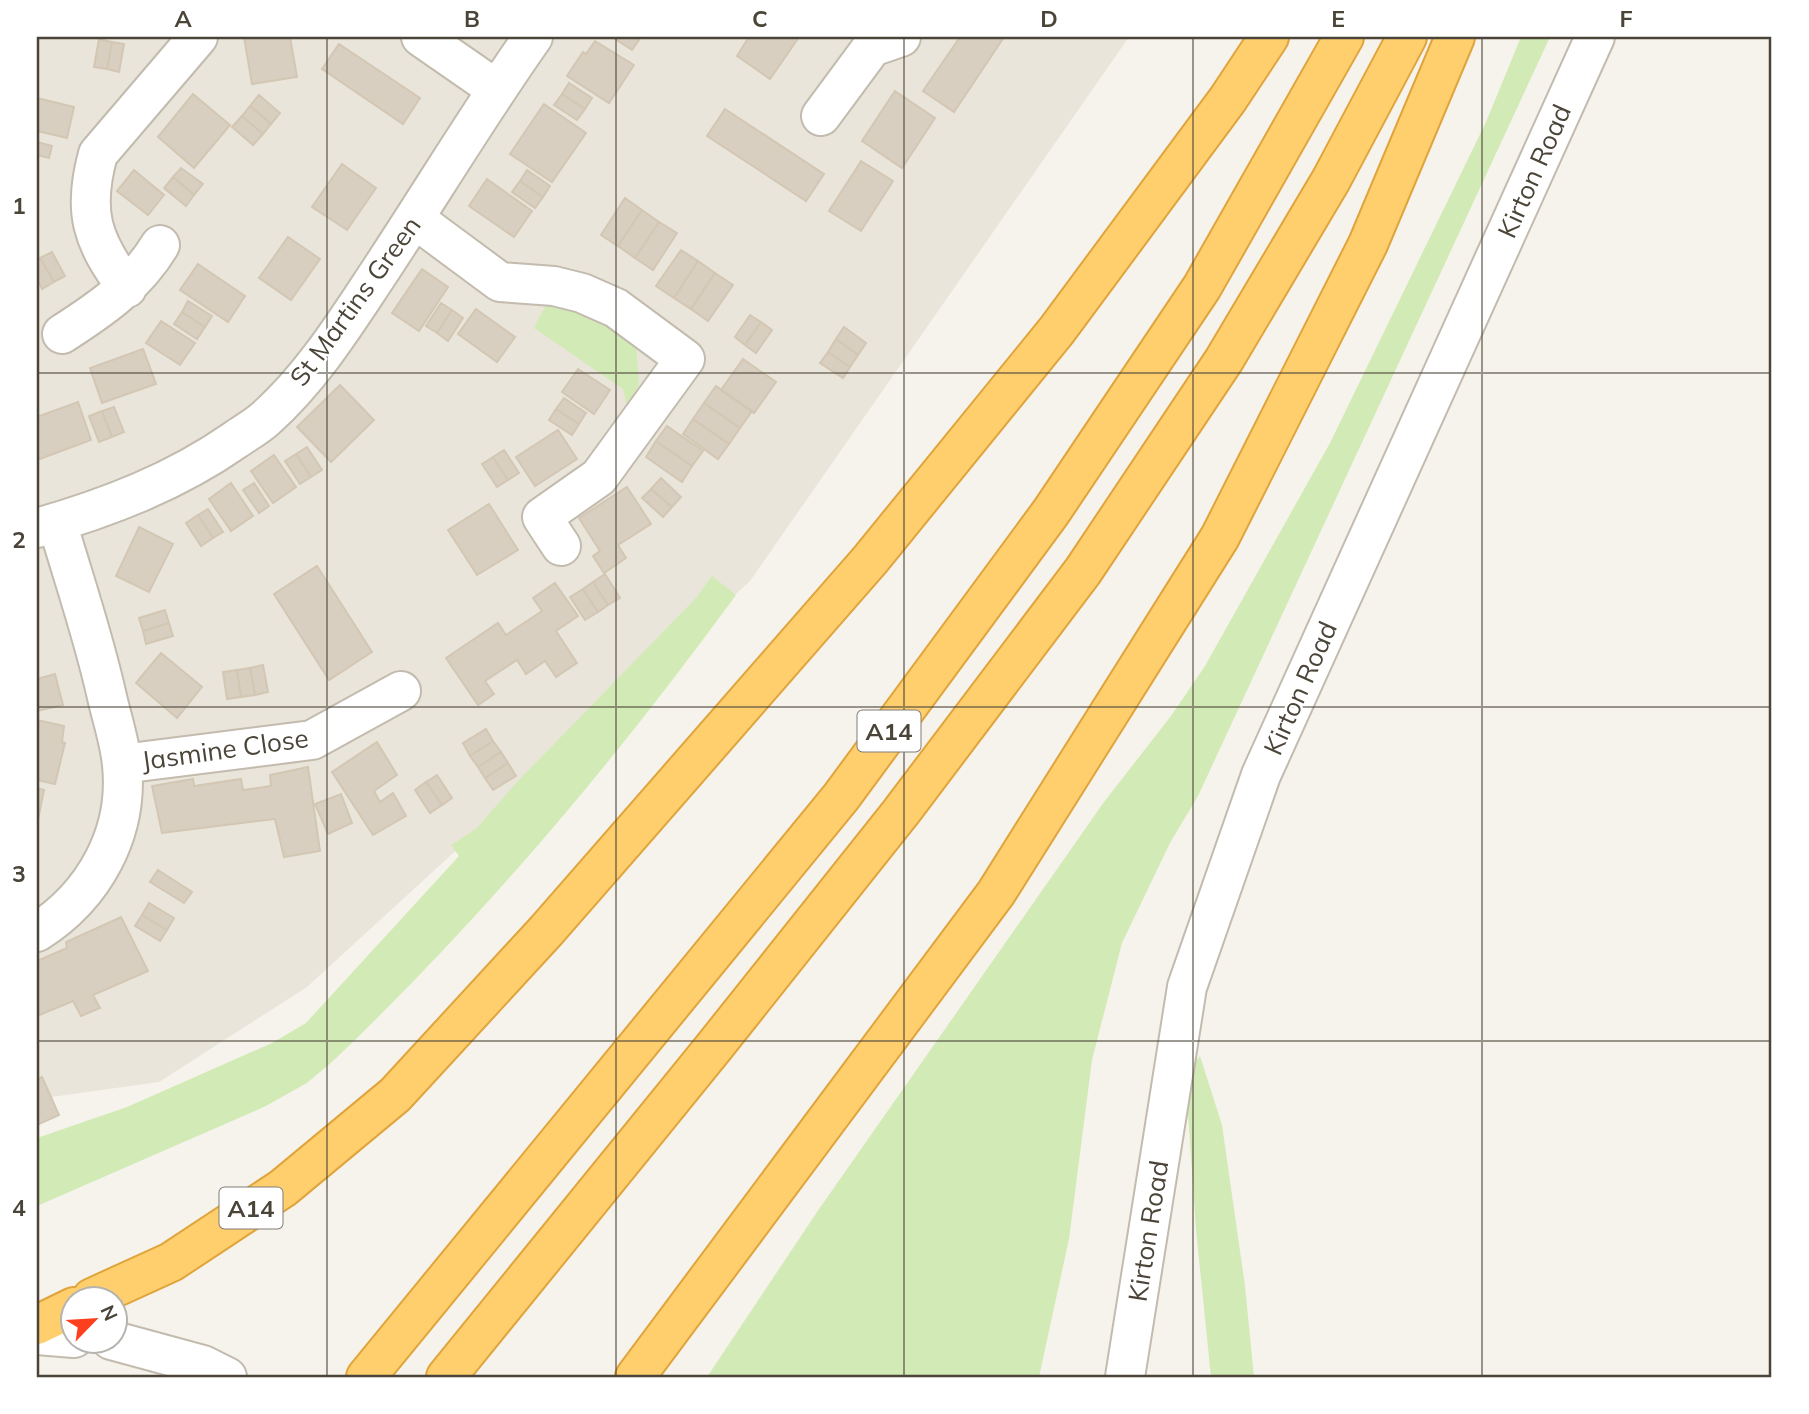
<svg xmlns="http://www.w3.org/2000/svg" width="1809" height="1414" viewBox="0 0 1809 1414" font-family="Mulish,sans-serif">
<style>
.residential{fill:#eae5da}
.green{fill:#d2eab5}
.building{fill:#d8cfc1;stroke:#d3c7b4;stroke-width:2}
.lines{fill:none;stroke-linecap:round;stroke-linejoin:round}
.minor-casing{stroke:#c2bbae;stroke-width:42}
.highway-casing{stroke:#e0a43c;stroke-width:42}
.minor{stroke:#fff;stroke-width:38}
.highway{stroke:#ffcf6e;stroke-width:38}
.grid{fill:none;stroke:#4b4439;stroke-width:2;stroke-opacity:0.55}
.labels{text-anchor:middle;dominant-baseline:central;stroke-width:5;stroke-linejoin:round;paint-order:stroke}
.shield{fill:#fff;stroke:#817c74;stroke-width:2}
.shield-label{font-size:24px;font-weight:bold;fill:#4b4439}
.street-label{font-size:26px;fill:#4b4439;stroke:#fff}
.neatline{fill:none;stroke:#4b4439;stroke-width:2.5}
.grid-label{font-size:23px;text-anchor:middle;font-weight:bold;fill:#4b4439}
</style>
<rect width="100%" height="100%" fill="#f6f3ec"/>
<path class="residential" d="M37,37H1129L750,581L307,987L159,1082L37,1099Z"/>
<path class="green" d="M1521,37H1550L1198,796L1170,843L1122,943L1092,1060L1069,1239L1039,1377H707L817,1212L1104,802L1171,716L1205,666L1330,443L1486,122Z
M555,296L573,298L636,345L639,385L627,407L623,389L534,328L543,310Z
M712,576L736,595C615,761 482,919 333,1061L307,1083L264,1107L37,1206V1138L127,1107L272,1043L306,1023L459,856L451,845L476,829L517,782L696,598Z
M1200,1056L1222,1125L1245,1286L1254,1377H1211L1196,1230L1186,1085L1190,1067Z"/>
<path class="building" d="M244,37H290L297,77L252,84Z
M612,37H641L632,50Z
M749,37H799L770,79L737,56Z
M960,37H1004L954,112L923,91Z
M99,39L112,42L107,69L94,67Z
M595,41L634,65L609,103L567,76L583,52L586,54Z
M112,42L124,44L119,72L107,69Z
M339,44L420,98L403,124L322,69Z
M569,83L592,98L585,109L562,94Z
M895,91L935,118L902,168L862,141Z
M193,94L230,125L194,168L158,137Z
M562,94L585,109L577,120L554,105Z
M259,95L280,113L271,124L250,106Z
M37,98L74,107L67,138L37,131Z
M544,104L586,133L552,182L510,154Z
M250,106L271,124L263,134L242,116Z
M725,109L824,174L806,201L707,136Z
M242,116L263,134L253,145L232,127Z
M37,142L52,146L49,158L37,155Z
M861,161L893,181L861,231L829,211Z
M342,164L376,188L347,230L312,207Z
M181,168L203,184L194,195L173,177Z
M134,170L164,195L148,215L117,191Z
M527,170L550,186L543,197L520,181Z
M173,177L194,195L186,206L164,188Z
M487,179L532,211L514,237L469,206Z
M520,181L543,197L535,208L512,192Z
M625,198L642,210L618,246L601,235Z
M642,210L659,222L635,258L618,246Z
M659,222L677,233L653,270L635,258Z
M288,237L320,259L291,300L259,278Z
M681,250L698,261L674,298L656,286Z
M52,252L65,276L54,282L40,258Z
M40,258L54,282L42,289L37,279V260Z
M698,261L715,273L691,309L674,298Z
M198,264L245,296L228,322L180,290Z
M422,269L448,287L419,331L392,313Z
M715,273L733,285L708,321L691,309Z
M188,301L212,316L205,327L182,312Z
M441,303L452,310L437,333L426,326Z
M476,309L515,337L497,362L458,334Z
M452,310L463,318L448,341L437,333Z
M182,312L205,327L197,339L174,324Z
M750,315L761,322L745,345L735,337Z
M161,321L195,343L180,365L146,343Z
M761,322L772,330L756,353L745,345Z
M844,327L866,343L858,355L836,339Z
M836,339L858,355L850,367L828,352Z
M143,349L156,384L102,403L90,368Z
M828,352L850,367L843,378L820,363Z
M743,359L776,382L754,413L721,390Z
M578,369L610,390L594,414L562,392Z
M340,385L374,420L331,462L297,427Z
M716,386L752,411L740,428L704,403Z
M564,398L586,413L579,424L556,409Z
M78,402L91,440L37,460V417Z
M704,403L740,428L729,444L693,419Z
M114,407L124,432L112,437L102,411Z
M556,409L579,424L572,435L549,420Z
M102,411L112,437L99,442L89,416Z
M693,419L729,444L718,459L683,434Z
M667,426L703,451L692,466L656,441Z
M558,430L577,459L535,486L516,457Z
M656,441L692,466L682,482L646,457Z
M307,447L322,470L311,477L296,454Z
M504,450L519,473L508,480L493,457Z
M296,454L311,477L300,484L285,461Z
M274,455L296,487L273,503L251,471Z
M493,457L508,480L497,487L482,464Z
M661,478L681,497L672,507L651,489Z
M231,483L253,516L231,531L209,499Z
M254,483L269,506L259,513L243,490Z
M627,487L651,524L618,545L626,558L604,573L593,556L600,551L579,518Z
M651,489L672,507L663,517L642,498Z
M489,504L518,550L477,575L448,530Z
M208,509L223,532L213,538L198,515Z
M198,515L213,538L201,546L186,523Z
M139,527L173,544L149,592L116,576Z
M317,566L372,652L329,680L274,594Z
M605,574L620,598L608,605L593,582Z
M593,582L608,605L598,612L583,589Z
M555,583L578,616L556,631L577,663L556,677L545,661L526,674L517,660L485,681L494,694L478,705L446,658L498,623L506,635L542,611L533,598Z
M583,589L598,612L585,620L570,597Z
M165,610L169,623L143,631L139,618Z
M169,623L173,636L146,644L143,631Z
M161,653L202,687L177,718L136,683Z
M263,665L268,692L255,695L250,668Z
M250,668L255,695L241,697L237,670Z
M237,670L241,697L227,699L223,672Z
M55,674L63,705L37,711V679Z
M37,720L64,726L62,742L65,743L55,784L37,780Z
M486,729L493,741L470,756L463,743Z
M493,741L501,752L478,767L470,756Z
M377,742L397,775L374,791L380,802L393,793L406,816L373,835L332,772Z
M501,752L508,763L485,778L478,767Z
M508,763L516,776L493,790L485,778Z
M308,767L320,851L284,857L275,819L162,833L152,786L193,779L194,786L241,779L243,790L271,786L270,775Z
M437,775L452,798L442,805L426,782Z
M426,782L442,805L430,813L415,790Z
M37,788L44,790L37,825Z
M341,794L352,823L328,834L315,804Z
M158,870L192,892L184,903L150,882Z
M149,903L174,918L167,930L142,915Z
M142,915L167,930L160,941L135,926Z
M121,917L148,971L93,995L100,1008L81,1016L73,1001L37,1016V961L67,948L66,942Z
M42,1077L59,1115L37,1125V1080Z"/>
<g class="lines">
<defs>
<path id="minor" d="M421,37L496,89
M821,116L872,47L901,37
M415,219L500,282L554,286L582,293L616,308L685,359L599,477L542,517L561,546
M127,288C92,241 82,212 98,154L198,37
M62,334C101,309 136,285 160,245
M37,528C107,508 175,482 235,440C245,433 256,427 265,419C310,379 343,327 376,277C429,197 478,115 533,37
M122,764L312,740L401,691
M37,932C94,896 129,833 122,765C120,742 112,719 107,697C94,638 74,580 57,522
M37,1335L74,1338
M111,1340L203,1365L227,1377
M1125,1377L1187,987L1261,775L1595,37"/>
<path id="highway" d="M92,1298L171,1262L283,1188L395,1095L546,931L870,560L1057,330L1228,99L1269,37
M37,1325L74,1307
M366,1377L841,797L1051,512L1202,287L1344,37
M446,1377L714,1047L901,812L1083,571L1224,360L1331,180L1407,37
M635,1377L996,893L1220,537L1368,244L1455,37"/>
</defs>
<use href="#minor" class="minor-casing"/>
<use href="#highway" class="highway-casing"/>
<use href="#minor" class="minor"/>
<use href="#highway" class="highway"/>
</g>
<path class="grid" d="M327,37V1377M616,37V1377M904,37V1377M1193,37V1377M1482,37V1377M37,373H1772M37,707H1772M37,1041H1772"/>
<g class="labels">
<g class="shield">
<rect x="857.5" y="710.5" width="63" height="41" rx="5"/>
<rect x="219.5" y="1187.5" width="63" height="41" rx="5"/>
</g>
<g class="shield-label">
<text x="889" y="731">A14</text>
<text x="251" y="1208">A14</text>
</g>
<g class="street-label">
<text transform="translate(1534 171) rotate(-66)">Kirton Road</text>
<text transform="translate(355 301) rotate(-54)">St Martins Green</text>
<text transform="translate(1300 688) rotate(-66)">Kirton Road</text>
<text transform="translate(225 749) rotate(-8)">Jasmine Close</text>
<text transform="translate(1148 1231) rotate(-81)">Kirton Road</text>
</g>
</g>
<rect width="1809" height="1414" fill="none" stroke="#ffffff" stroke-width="77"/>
<g transform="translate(94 1320) rotate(65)"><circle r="33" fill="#ffffff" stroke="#b7b4b0" stroke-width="2"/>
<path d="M0-5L12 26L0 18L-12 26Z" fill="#fc3f1d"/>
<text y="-10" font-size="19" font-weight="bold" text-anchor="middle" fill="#4b4439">N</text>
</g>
<rect x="38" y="38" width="1732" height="1338" class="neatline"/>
<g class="grid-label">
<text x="183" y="27">A</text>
<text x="472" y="27">B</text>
<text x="760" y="27">C</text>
<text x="1049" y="27">D</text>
<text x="1338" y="27">E</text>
<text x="1626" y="27">F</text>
<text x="19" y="214">1</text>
<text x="19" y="548">2</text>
<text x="19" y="882">3</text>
<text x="19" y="1216">4</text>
</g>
</svg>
